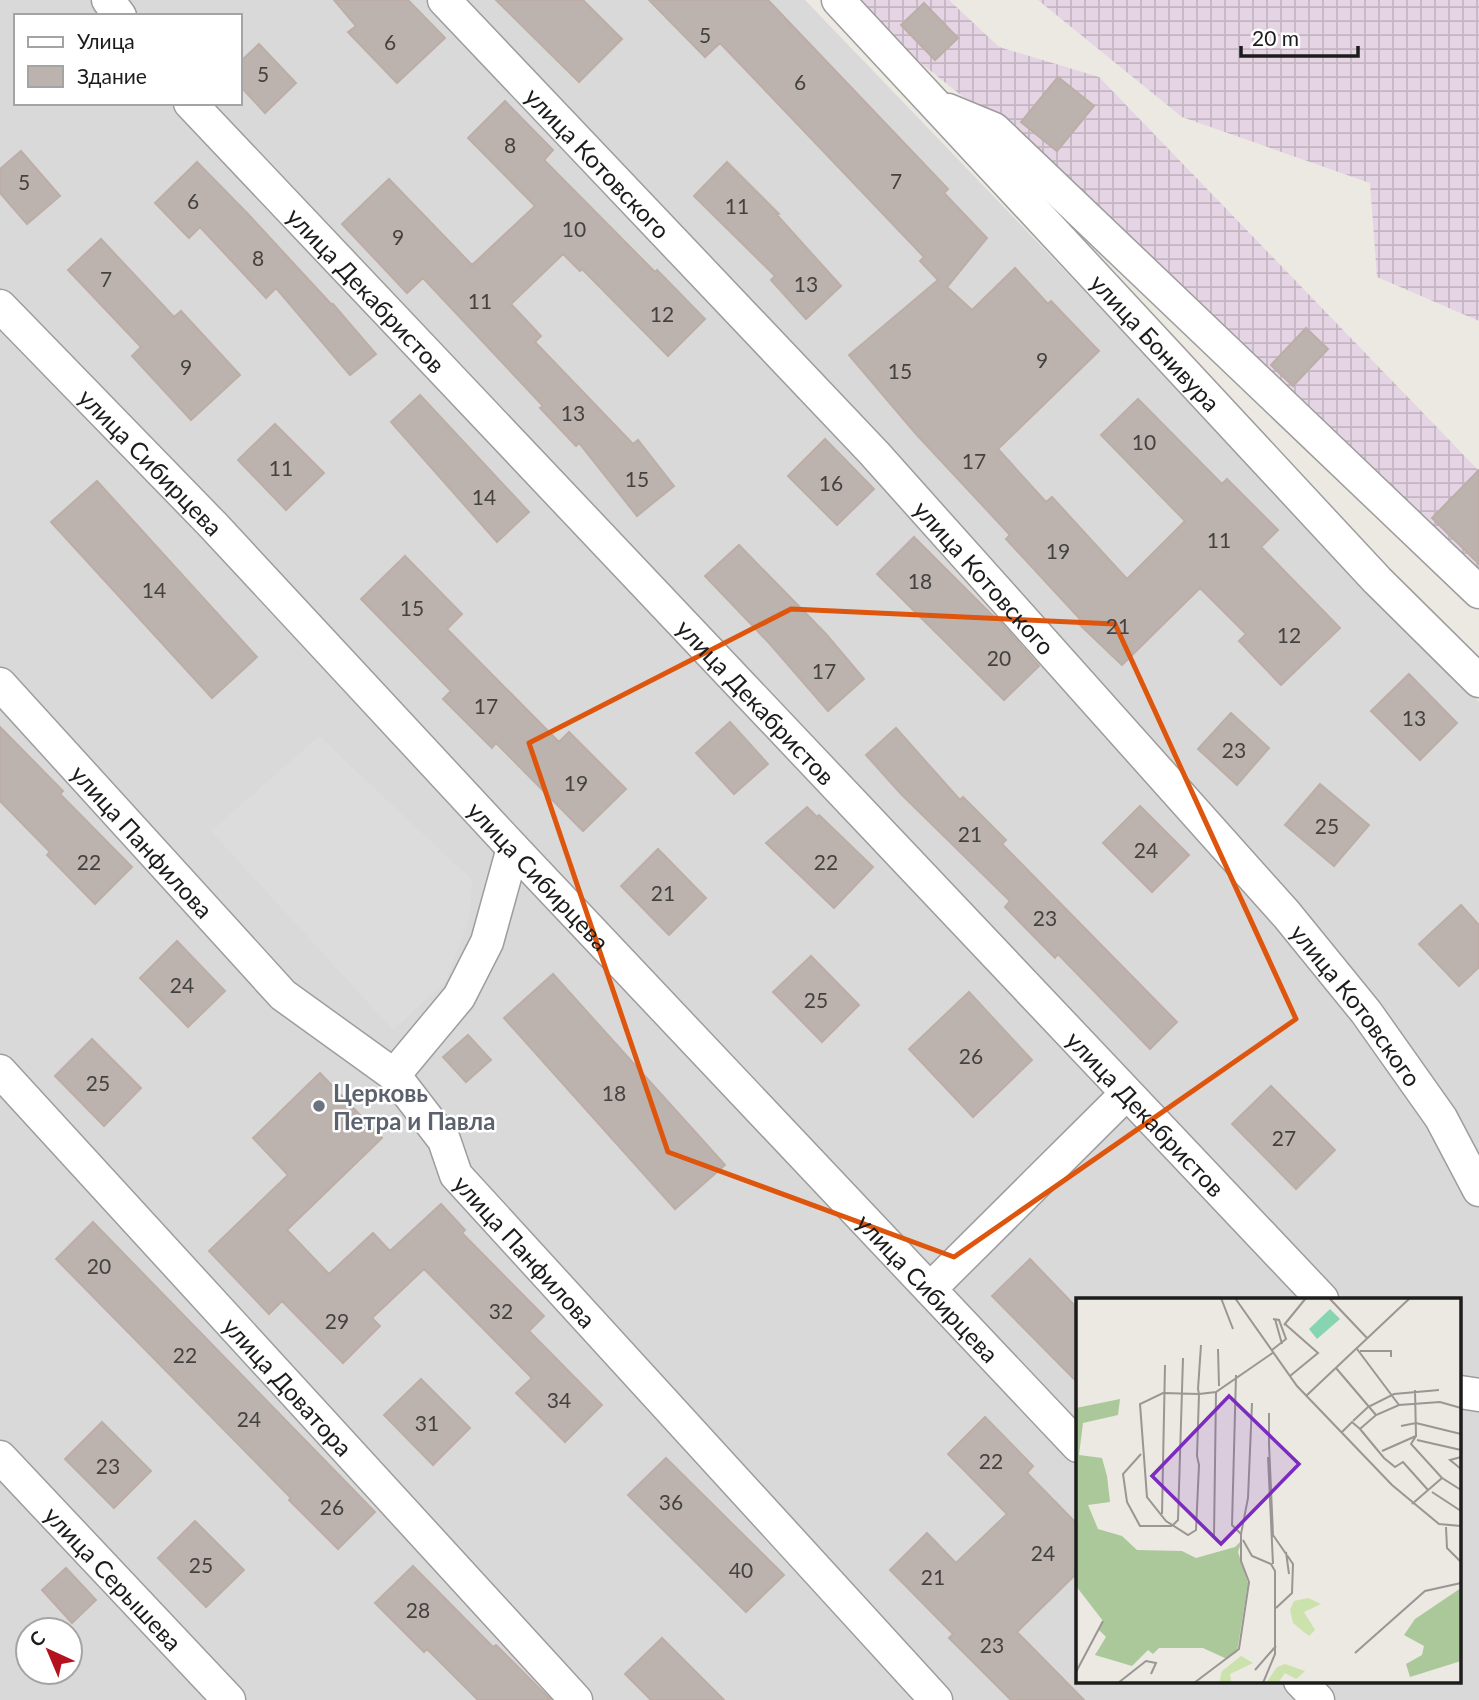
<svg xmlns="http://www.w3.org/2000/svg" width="1479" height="1700" viewBox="0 0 1479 1700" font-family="Lato,sans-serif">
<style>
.residential{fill:#dad9d9;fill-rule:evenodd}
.industrial{fill:url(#industrial-grid)}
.parking{fill:#dcdcdc}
.building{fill:#bcb3af;stroke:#bcaea6;stroke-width:2}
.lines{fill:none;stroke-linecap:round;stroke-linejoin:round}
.minor-casing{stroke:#9d9d9d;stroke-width:35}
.minor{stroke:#fff;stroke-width:32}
.marked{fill:none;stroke:#de560d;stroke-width:5;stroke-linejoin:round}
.worship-dot{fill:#6b7280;stroke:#fff;stroke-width:2.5}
.labels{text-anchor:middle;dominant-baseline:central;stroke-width:5;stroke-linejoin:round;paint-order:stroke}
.number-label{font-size:21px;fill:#444241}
.street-label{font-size:24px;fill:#1c1c1c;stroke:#fff}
.worship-label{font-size:24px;font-weight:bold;fill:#5b616d;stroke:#fff;text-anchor:start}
.inset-road{fill:none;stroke:#999693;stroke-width:2}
.view{fill:#7b2cbf;fill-opacity:0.15;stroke:#7b2cbf;stroke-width:3.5}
.inset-edge{fill:none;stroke:#1c1c1c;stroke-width:3.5}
</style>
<defs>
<pattern id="industrial-grid" width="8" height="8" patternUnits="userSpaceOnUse" patternTransform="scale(1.75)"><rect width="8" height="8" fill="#e5d4e3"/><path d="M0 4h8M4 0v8" fill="none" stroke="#c4b5c2"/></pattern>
</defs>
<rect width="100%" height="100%" fill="#ece8e2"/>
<path class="residential" d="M0,0H805L1479,702V1700H0ZM16,16H240V103H16ZM1078,1299H1460V1681H1078ZM28,1630H70V1672H28Z"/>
<path class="industrial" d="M859,0H949L999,47L1099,77L1479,471V607L1026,147L912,56Z
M1038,0H1479V321L1377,277L1370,183L1182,117Z"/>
<path class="parking" d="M319,736L472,880L470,915L446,981L393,1030L211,831Z"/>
<path class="building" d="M334,0H408L445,38L397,83L348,32L356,26Z
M496,0H583L622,39L579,82Z
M649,0H768L948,189L944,193L987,238L947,287L972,310L1015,268L1048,304L1051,301L1099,351L998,449L1046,502L1052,497L1127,579L1185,521L1101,435L1138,399L1222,484L1227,479L1278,530L1261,547L1340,628L1281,685L1239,641L1246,634L1200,588L1122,665L1077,622L1080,619L1006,539L1010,535L916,434L849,355L938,280L920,261L924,257L720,43L705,57Z
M924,3L958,38L935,60L901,25Z
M259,44L296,83L265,113L240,86V62Z
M1058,77L1094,106L1057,151L1021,122Z
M505,101L553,150L544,160L655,272L657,270L705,319L668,356L582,269L580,271L563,254L511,304L541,336L535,342L633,444L638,440L674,486L637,516L579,443L576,446L540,408L543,406L423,278L407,293L342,224L389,179L472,265L535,206L468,138Z
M21,151L60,196L27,224L0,193V169Z
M197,162L248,214L332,305L333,304L376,354L350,375L276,288L266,298L200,227L189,238L155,203Z
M727,162L779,214L777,215L841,286L806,319L771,280L775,276L694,196Z
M101,239L174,317L181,311L240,375L191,420L132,356L141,347L68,270Z
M1306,328L1328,349L1293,386L1271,365Z
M420,395L529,512L497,542L391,422Z
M275,424L324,473L286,510L238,460Z
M825,439L874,489L837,525L788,476Z
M1479,470V564L1432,518Z
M97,481L257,657L212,698L51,522Z
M914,537L992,615L996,617L1039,666L1004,700L877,574Z
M739,545L826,634L864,679L828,711L770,644L705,576Z
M405,556L462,614L447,629L559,742L569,732L626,789L583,831L496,743L492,748L443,699L451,691L361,599Z
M1409,674L1457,723L1420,760L1371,711Z
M1231,713L1269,748L1237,785L1198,749Z
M730,722L768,764L734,794L696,753Z
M0,727L63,791L60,794L132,867L95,904L47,855L50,852L0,801Z
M896,728L960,800L963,797L1006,840L1002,844L1177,1022L1150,1049L1058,954L1055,958L1005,907L1010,901L901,794L866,755Z
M1320,784L1369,825L1334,866L1285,825Z
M1140,806L1189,855L1152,892L1103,843Z
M807,807L817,817L819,815L873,867L834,908L766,843Z
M658,849L706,898L669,935L621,886Z
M1461,905L1479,925V967L1459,986L1419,944Z
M177,941L225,991L188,1027L140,978Z
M811,956L859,1005L822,1042L773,992Z
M553,974L725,1165L675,1209L504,1018Z
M969,992L1032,1060L973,1117L909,1049Z
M468,1035L491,1060L466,1082L443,1057Z
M92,1039L141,1088L104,1126L55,1076Z
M320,1073L382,1138L287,1230L329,1274L373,1233L390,1251L441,1204L465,1230L462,1233L544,1316L529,1331L602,1405L565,1442L516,1393L532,1378L424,1269L372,1318L380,1326L343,1363L282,1301L269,1314L209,1251L288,1175L253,1138Z
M1271,1086L1335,1150L1296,1189L1232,1124Z
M93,1222L375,1512L338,1549L289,1500L291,1498L56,1259Z
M1030,1259L1078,1309V1383L992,1296Z
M421,1379L470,1428L433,1465L384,1415Z
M985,1417L1033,1466L1027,1473L1078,1525V1572L1017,1632L1084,1700H1011L949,1638L953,1634L890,1570L927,1533L956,1563L1007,1514L948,1454Z
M102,1422L151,1471L114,1508L65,1459Z
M666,1458L784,1575L746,1612L628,1495Z
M195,1521L244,1570L206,1607L158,1558Z
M413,1566L493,1647L496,1645L551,1700H478L427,1649L424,1652L375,1603Z
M66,1568L96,1600L72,1623L42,1590Z
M662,1638L724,1700H651L625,1674Z"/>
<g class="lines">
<defs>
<g id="minor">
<path d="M108,0L120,16"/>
<path id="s1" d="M444,0L874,453L1287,915L1366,1012L1441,1118L1479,1190"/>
<path id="s2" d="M838,0L1377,580L1479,681"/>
<path id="s3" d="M190,103L1322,1299"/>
<path d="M948,110L994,129L1479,592"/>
<path id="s4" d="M0,306L213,525L513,848L1078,1446"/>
<path id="s5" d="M0,684L283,995L394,1075L444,1140L456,1175L936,1700"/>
<path id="s6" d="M0,1071L576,1700"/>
<path d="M394,1075L459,997L487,942L513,848"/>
<path d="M930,1289L1126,1094"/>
<path d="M1460,1392L1479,1395"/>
<path id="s7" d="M0,1457L229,1700"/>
<path d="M1300,1681L1318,1700"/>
</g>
</defs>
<use href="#minor" class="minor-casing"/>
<use href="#minor" class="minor"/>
</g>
<path class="marked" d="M791,609L1115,624L1296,1019L954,1257L668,1152L529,743Z"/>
<circle class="worship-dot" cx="319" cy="1106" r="7"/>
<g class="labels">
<g class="number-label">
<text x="705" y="34">5</text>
<text x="390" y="41">6</text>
<text x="263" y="73">5</text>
<text x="800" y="81">6</text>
<text x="510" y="144">8</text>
<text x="896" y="180">7</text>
<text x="24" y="181">5</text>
<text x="193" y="200">6</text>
<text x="737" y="205">11</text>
<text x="574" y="228">10</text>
<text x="398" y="236">9</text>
<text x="258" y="257">8</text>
<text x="106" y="278">7</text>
<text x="806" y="283">13</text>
<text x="480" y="300">11</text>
<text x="662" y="313">12</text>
<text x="1042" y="359">9</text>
<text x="186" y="366">9</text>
<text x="900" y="370">15</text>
<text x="573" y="412">13</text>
<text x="1144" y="441">10</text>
<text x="974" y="460">17</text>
<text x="281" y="467">11</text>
<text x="637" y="478">15</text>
<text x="831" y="482">16</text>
<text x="484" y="496">14</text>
<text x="1219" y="539">11</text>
<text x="1058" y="550">19</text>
<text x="920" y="580">18</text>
<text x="154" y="589">14</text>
<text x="412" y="607">15</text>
<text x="1118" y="625">21</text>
<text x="1289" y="634">12</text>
<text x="999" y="657">20</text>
<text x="824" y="670">17</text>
<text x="486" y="705">17</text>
<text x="1414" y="717">13</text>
<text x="1234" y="749">23</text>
<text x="576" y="782">19</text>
<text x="1327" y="825">25</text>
<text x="970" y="833">21</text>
<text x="1146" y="849">24</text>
<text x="89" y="861">22</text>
<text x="826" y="861">22</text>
<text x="663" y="892">21</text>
<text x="1045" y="917">23</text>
<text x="182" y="984">24</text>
<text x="816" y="999">25</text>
<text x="971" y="1055">26</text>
<text x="98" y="1082">25</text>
<text x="614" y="1092">18</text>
<text x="1284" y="1137">27</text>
<text x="99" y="1265">20</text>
<text x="501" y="1310">32</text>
<text x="337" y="1320">29</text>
<text x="185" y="1354">22</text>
<text x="559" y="1399">34</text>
<text x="249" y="1418">24</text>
<text x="427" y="1422">31</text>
<text x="991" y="1460">22</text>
<text x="108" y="1465">23</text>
<text x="671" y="1501">36</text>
<text x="332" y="1506">26</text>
<text x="1043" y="1552">24</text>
<text x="201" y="1564">25</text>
<text x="741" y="1569">40</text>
<text x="933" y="1576">21</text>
<text x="418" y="1609">28</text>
<text x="992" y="1644">23</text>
</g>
<g class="street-label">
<text stroke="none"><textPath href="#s1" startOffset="224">улица Котовского</textPath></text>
<text stroke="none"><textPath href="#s3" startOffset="257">улица Декабристов</textPath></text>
<text stroke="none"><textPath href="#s2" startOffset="467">улица Бонивура</textPath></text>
<text stroke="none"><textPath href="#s4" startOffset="217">улица Сибирцева</textPath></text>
<text stroke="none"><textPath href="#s1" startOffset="791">улица Котовского</textPath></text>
<text stroke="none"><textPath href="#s3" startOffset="824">улица Декабристов</textPath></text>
<text stroke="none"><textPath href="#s5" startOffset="212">улица Панфилова</textPath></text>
<text stroke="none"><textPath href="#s4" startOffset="784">улица Сибирцева</textPath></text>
<text stroke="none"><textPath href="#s1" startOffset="1358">улица Котовского</textPath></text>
<text stroke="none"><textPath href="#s3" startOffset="1391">улица Декабристов</textPath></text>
<text stroke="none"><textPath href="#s5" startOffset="779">улица Панфилова</textPath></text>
<text stroke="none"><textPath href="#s4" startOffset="1351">улица Сибирцева</textPath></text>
<text stroke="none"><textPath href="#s6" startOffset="427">улица Доватора</textPath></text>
<text stroke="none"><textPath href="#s7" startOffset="166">улица Серышева</textPath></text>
</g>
<g class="worship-label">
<text x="333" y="1092">Церковь<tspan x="333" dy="28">Петра и Павла</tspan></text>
</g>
</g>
<g transform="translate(1076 1298)">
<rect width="385" height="385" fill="#ece8e2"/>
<path d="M232,300L245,306L228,314L239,332L233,338L217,325L214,312L218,303ZM165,358L177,365L154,376L155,383L164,385H143L146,373ZM209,366L229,373L220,381L209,375L202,385H190L201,369Z" fill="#cbe2ac"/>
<path d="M44,101L42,117L7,125L3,157L26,160L31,178L34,204L12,207L22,231L46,238L61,252L106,253L120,260L159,249L166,242L162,254L172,285L161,354L151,361L127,350H83L77,356L72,352L56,368L19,357L30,339L22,331L27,323L0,288V110ZM385,290V363L334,379L330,366L346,357L348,348L328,337L339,321Z" fill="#abc89a"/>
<path d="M254,11L264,21L241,41L233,31Z" fill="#86d5b0"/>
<path class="inset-road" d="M145,0L157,31M159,0L221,88L316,187L363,226L385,228M254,1L291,40M199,21L206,46M209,26L242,55L214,78M208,27L230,0M125,47L122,91L123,96L121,158L123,167L120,232L112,237L90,223L71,199L64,106L87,95L123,96L140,94L198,54M142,51L143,88M281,51L323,107M196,52L210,41L203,22L197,21M284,53H315V59M260,70L300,117M160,77L156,227L165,236M230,98L334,0M277,123L292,109L318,96L363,92M325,128L340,125L385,136M284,131L308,160L319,169L327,164L352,192M265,135L276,124L284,131L300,117L323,107L364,104L385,110M340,138L335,146L366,180M341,142L385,152M193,146L197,237L217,266L216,295L200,310M193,148V115M306,153L340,138L339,92M65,156L47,176L51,204L64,228H96M192,159L197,266M385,159L374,162L385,171M356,194L385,213M336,206L366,180L385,192M86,216L89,67M96,228L102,222L107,60M370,229L371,250L385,264M138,239L140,94M167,242L176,258L195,266L199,273V356L187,385M210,254L213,276M279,355L349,293L385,285M179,372L200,348M0,374L27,323M42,385L70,363L80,365L75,376M118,385L163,351L173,284L165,263V236L172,200L176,105"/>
<path class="view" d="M153,98L223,166L145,246L76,178Z"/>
<rect width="385" height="385" class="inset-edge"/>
</g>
<rect x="14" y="14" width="228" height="91" fill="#ffffff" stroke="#a4a4a4" stroke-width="2"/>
<rect x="28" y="37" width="35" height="10" fill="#ffffff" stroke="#a4a4a4" stroke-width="2"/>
<text x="77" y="49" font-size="21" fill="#1c1c1c">Улица</text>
<rect x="28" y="66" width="35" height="21" fill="#bcb3af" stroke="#a4a4a4" stroke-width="2"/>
<text x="77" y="84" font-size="21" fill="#1c1c1c">Здание</text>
<g transform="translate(49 1651) rotate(316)"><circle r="33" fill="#ffffff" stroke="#a4a4a4" stroke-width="2"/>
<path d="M0-5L12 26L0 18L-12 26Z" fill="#b5121f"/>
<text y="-10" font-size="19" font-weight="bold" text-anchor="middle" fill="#1c1c1c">С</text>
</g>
<path d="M1241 46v10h117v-10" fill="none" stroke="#1c1c1c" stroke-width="3.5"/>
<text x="1252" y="46" font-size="21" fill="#1c1c1c" stroke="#ffffff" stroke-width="5" paint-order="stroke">20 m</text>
</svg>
